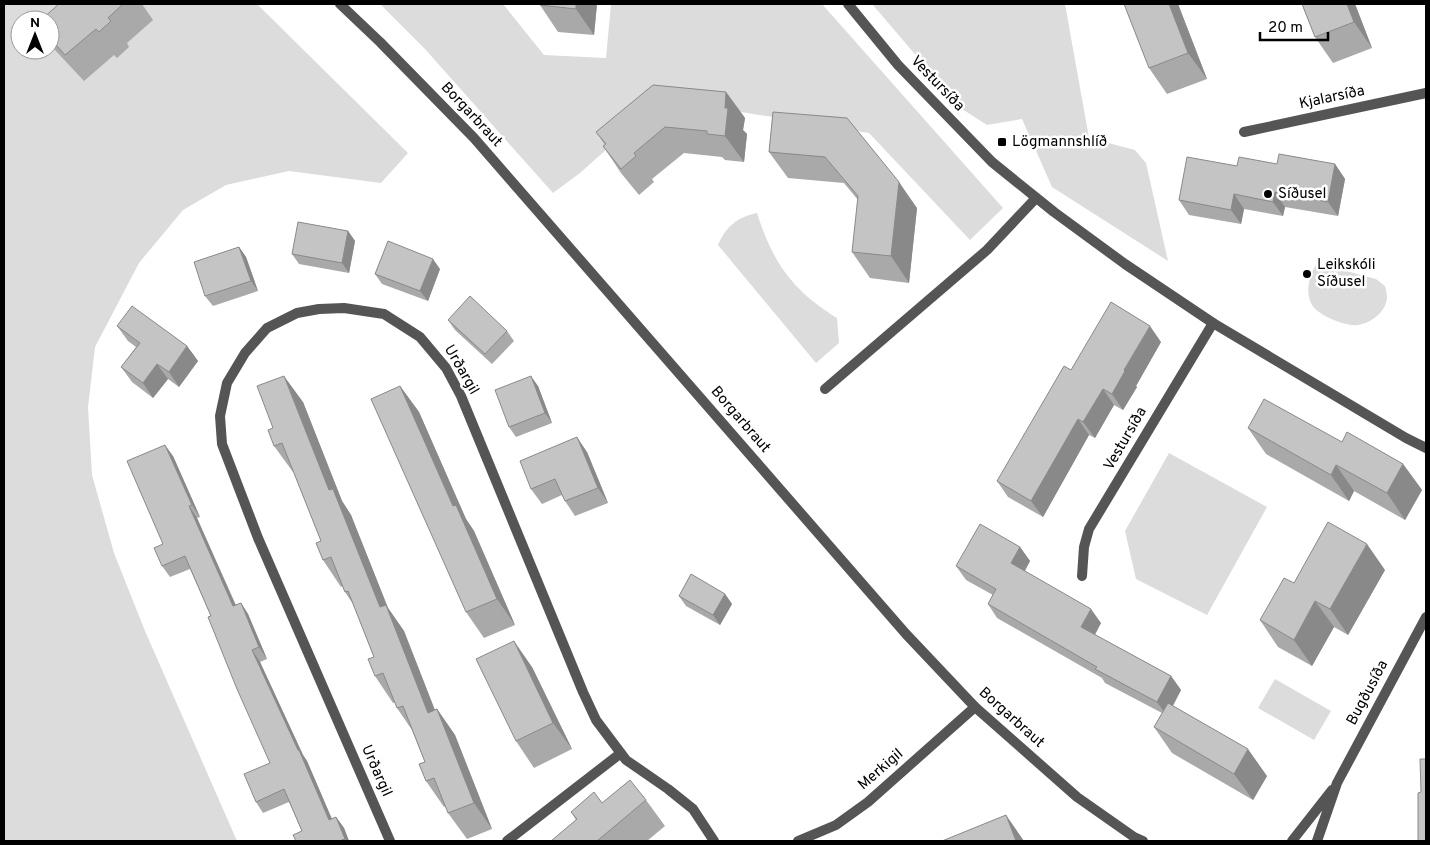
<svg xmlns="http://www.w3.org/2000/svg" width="1430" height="845" viewBox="0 0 1430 845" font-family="Overpass,sans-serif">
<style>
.green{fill:#dcdcdc;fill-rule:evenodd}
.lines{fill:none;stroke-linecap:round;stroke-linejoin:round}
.minor{stroke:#555;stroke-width:10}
.tertiary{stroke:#555;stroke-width:10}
.wall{fill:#a9a9a9}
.shaded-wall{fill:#898989}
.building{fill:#c4c4c4;stroke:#898989}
.poi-dot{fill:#000;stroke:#fff;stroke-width:2}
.labels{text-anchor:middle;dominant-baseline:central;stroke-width:5;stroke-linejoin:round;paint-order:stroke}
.street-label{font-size:15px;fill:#000;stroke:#fff}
.poi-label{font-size:15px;fill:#000;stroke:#fff;text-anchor:start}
</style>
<rect width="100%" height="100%" fill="#fff"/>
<path class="green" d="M4,4H257L408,153L381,183L289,171L226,185L183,210L139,263L95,347L88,407L92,475L114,553L145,631L237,841H4ZM20,20H50V50H20Z
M380,4H503L544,55L606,58L611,4H822L1003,208L970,240L869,133L663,99L580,173L553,193L425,49Z
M872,4H1065L1089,138L1135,150L1146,163L1168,261L1052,187L1022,119L987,125L962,109Z
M757,213C773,263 792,290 837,318L839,343L816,363L718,245C726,226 738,217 757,213Z
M1317,263L1376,279L1385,286C1386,290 1387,294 1387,298C1386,312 1371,323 1358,325C1346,327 1316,315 1311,303C1305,290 1310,274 1317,263Z
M1169,453L1267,507L1207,615L1136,579L1125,531Z
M1275,679L1331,711L1314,740L1258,708Z"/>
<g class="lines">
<path class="minor" d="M1244,132L1426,93
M825,389L987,250L1036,198
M1082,576L1084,547L1089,529L1213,323
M390,841L258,538L222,444L220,416L227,383L245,353L267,328L297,313L319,309L344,308L384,314L420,337L446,368L461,396L583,692L596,720L626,760L668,789L693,809L714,841
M507,841L621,753
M798,841L836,825L868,802L975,707"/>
<path class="tertiary" d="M340,4L380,42L474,138L906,634L975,707L1077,797L1134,837L1143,841
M848,4L898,65L992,162L1054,212L1125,264L1213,323L1406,438L1426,448
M1292,841L1332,790
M1317,841L1337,783L1426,617"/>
</g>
<path class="wall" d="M59,4H142L153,20L127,43L129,47L117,58L114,55L84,81L55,50L50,42V20Z
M597,4L594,35L558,32L540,5Z
M1178,4L1207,79L1167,94L1149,68Z
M1302,4H1355L1372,48L1333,63L1315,37Z
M726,92L745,118L743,130L747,134L744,162L725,160L722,157L684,153L652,179L654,182L639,195L621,173L603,146L605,145L596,132Z
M773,112L917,208L909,283L870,278L852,252L858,200L844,183L788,178L769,152Z
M1277,164H1335L1345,179L1338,216L1285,207L1283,216L1244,209L1241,224L1189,215L1179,200L1237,166Z
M348,231L355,241L349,273L299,264L292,254Z
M239,247L246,257L258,291L213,306L205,296Z
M440,269L428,301L382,284L375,274Z
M448,320L507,331L514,341L492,364L455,330Z
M117,326L187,346L198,361L179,387L168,379L153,398L132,382L121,367L136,347L128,341Z
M1161,342L1136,386L1137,387L1123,410L1114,405L1095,438L1089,435L1043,517L1008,497L997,481L1071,370Z
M400,386L419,412L466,519L474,531L515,625L484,638L466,612Z
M538,386L552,423L516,437L509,427Z
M303,402L342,501L351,515L388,608L404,631L435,710L437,709L455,735L492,829L467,839L448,813L446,806L444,807L426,781L425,762L412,730L397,708L395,702L393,703L375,676L374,657L353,604L345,592L342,586L341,587L323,560L321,541L294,472H293L274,446L273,428Z
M1248,428L1342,442L1403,464L1422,490L1405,520L1354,491L1349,501L1266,454Z
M587,452L608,503L575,516L565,501L562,495L542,504L531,489Z
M173,456L200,517L197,518L236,605L241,603L248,614L267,659L260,662L303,755L307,761L332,819L336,817L344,828L349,841H296L302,831L289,802L263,813L256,802L270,763L211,616L190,569L170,577L162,566L163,544Z
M1020,547L1030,561L1025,571L1101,623L1095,635L1171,676L1181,690L1173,706L1267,776L1253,800L1172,753L1154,727L1162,713L1105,683L1102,678L997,618L988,604L993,595L966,580L956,566Z
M1385,570L1348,635L1334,627L1312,666L1278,647L1260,620L1294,583Z
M725,594L732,604L720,625L686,606L679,596Z
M532,667L572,749L534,768L516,741Z
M646,800L665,826L647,841H551L576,820L571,812L602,803Z"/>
<path class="shaded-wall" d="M576,4H597L594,35L576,9Z
M1169,4H1178L1207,79L1188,53Z
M1347,4H1355L1372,48L1354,22Z
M726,92L745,118L743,130L747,134L744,162L725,136V108Z
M1335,164L1345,179L1338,216L1328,202Z
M899,182L917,208L909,283L891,256Z
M1275,192L1285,207L1283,216L1273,202Z
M1234,194L1244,209L1241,224L1231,210Z
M348,231L355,241L349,273L342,263Z
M239,247L246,257L258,291L251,281Z
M433,259L440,269L428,301L420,291Z
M1150,326L1161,342L1136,386L1137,387L1123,410L1112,394L1124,370Z
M187,346L198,361L179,387L169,372Z
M157,364L168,379L153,398L143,383Z
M284,376L303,402L342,501L351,515L388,608L404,631L446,739L428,713L380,607L329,490Z
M531,376L538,386L552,423L545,413Z
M400,386L419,412L466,519L474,531L515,625L497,599L453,506Z
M1103,389L1114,405L1095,438L1083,422Z
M1078,419L1089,435L1043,517L1031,501Z
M577,437L587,452L608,503L598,488Z
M165,445L173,456L200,517L192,505Z
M1403,464L1422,490L1405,520L1387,493Z
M1336,465L1354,491L1349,501L1331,475Z
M189,506L197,518L241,618L233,606Z
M1367,544L1385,570L1348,635L1330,609Z
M1020,547L1030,561L1021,577L1011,563Z
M725,594L732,604L720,625L713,615Z
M1315,601L1334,627L1312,666L1294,640Z
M241,603L248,614L267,659L259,647Z
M1091,609L1101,623L1091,641L1081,627Z
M514,641L532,667L572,749L553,723Z
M252,650L260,662L303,755L307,761L337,831L329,820Z
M1171,676L1181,690L1167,716L1157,702Z
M437,709L455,735L492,829L474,803Z
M1248,749L1267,776L1253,800L1234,774Z
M1006,815L1024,841H1016Z
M336,817L344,828L349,841H347L345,839Z"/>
<path class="building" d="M59,4H123L108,18L111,21L99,32L96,29L65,55L50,38V20H41Z
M540,4H576V9L540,5Z
M1124,4H1169L1188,53L1149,68Z
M1302,4H1347L1354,22L1315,37Z
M653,85L726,92L725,108H728L725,136L707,134V131L665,127L634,153L636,156L621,169L603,146L606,144L596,132Z
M773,112L847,118L899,182L891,256L852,252L858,196L825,157L769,152Z
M1279,154L1335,164L1328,202L1275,192L1273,202L1234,194L1231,210L1179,200L1187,157L1237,166L1239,157L1277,164Z
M298,222L348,231L342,263L292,254Z
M388,241L433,259L420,291L375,274Z
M239,247L251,281L205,296L194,262Z
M470,296L507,331L485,354L448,320Z
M1111,302L1150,326L1124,370L1125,371L1112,394L1103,389L1083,422L1078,419L1031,501L997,481L1064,366L1071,370Z
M132,306L187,346L169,372L157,364L143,383L121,367L140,343L117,326Z
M284,376L329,490L333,489L380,607L386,605L428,713L437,709L474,803L448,813L434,778L426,781L419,764L425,762L403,706L397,708L383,673L375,676L368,659L374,657L348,591L345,592L331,557L323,560L316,543L321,541L282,443L274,446L268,430L273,428L257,386Z
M531,376L545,413L509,427L495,390Z
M400,386L453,506L456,505L497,599L466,612L371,399Z
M1264,399L1342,442L1347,432L1403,464L1387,493L1336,465L1331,475L1248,428Z
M577,437L598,488L565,501L555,479L531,489L520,461Z
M165,445L192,505L189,506L233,606L241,603L259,647L252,650L298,750H299L329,820L336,817L345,839L339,841H296L293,835L302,831L284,789L256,802L244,774L270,763L237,689L208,617L211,616L185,556L162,566L154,548L163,544L127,461Z
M1328,522L1367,544L1330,609L1315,601L1294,640L1260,620L1284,578L1294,583Z
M980,524L1020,547L1011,563L1091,609L1081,627L1171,676L1157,702L1095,669L1097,667L988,604L996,589L956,566Z
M691,574L725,594L713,615L679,596Z
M514,641L553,723L516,741L476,659Z
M1168,703L1248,749L1234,774L1154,727Z
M1420,759H1426V841H1418V793L1421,792Z
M630,780L646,800L597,841H551L577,819L571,812L594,792L602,803Z
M1006,815L1016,841H942Z"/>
<g class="poi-dot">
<rect x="997" y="137" width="10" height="10" rx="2.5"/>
<circle cx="1268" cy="194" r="5"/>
<circle cx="1307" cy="274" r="5"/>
</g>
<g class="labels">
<g class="street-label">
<text transform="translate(937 84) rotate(46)">Vestursíða</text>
<text transform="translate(1332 98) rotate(-12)">Kjalarsíða</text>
<text transform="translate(471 115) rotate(47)">Borgarbraut</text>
<text transform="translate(461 370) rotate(60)">Urðargil</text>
<text transform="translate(740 420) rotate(49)">Borgarbraut</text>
<text transform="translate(1126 439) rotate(-60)">Vestursíða</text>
<text transform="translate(1368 693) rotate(-62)">Bugðusíða</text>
<text transform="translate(1011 718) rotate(42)">Borgarbraut</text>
<text transform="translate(881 770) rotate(-41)">Merkigil</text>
<text transform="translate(376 771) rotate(66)">Urðargil</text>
</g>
<g class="poi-label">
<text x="1012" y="142">Lögmannshlíð</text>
<text x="1278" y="194">Síðusel</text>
<text x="1317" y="265">Leikskóli<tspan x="1317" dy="17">Síðusel</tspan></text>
</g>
</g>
<rect width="1430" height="845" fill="none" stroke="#000000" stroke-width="10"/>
<g transform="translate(35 35)"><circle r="24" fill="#ffffff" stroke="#999999"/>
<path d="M0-4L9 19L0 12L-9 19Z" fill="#000000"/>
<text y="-8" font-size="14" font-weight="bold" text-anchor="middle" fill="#000000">N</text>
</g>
<path d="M1260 32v8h68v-8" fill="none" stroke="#000000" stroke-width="2.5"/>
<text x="1268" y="32" font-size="15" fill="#000000" stroke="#ffffff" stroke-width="4" paint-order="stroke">20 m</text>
</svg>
